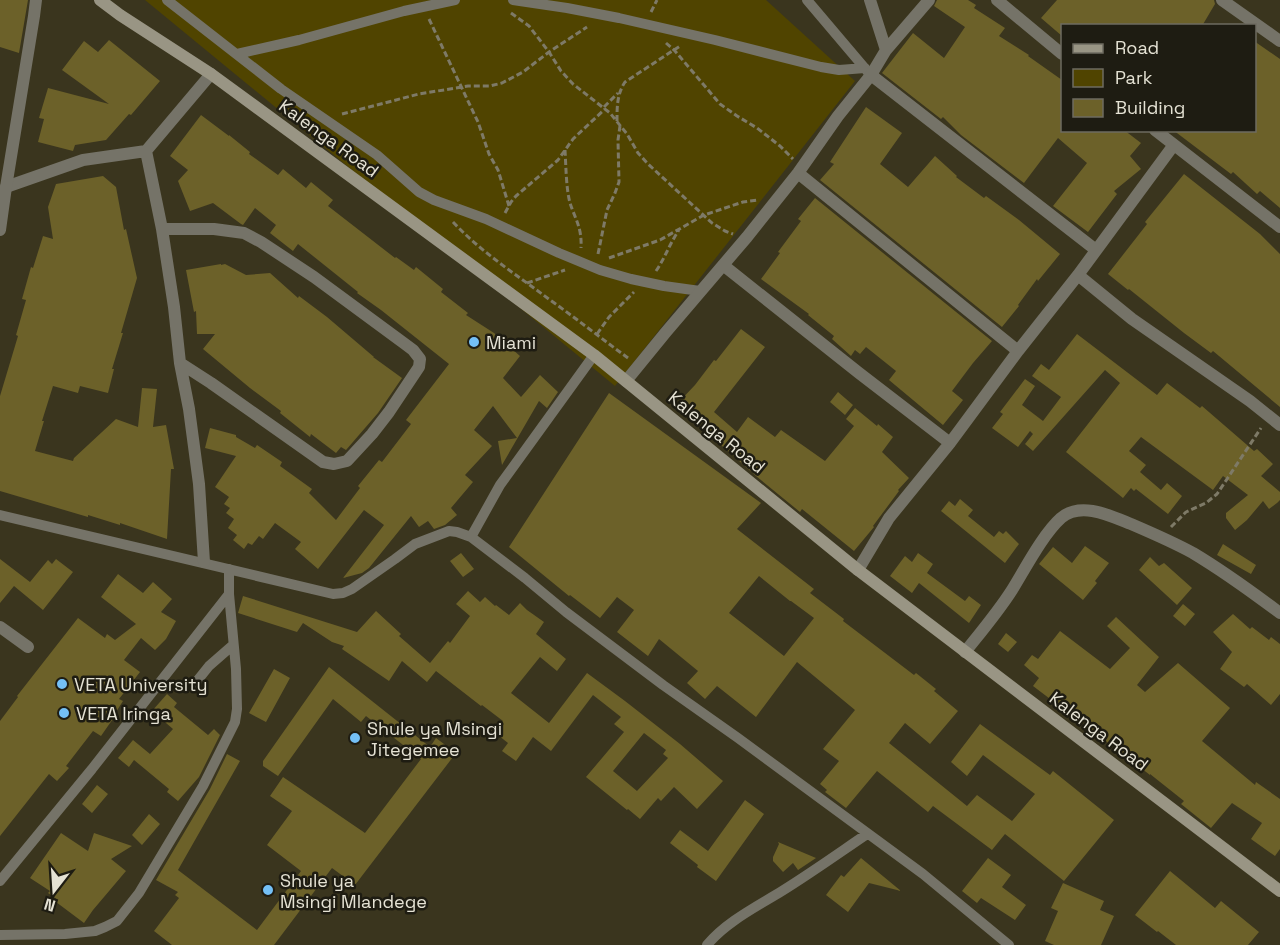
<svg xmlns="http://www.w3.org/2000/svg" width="1280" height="945" viewBox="0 0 1280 945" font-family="'Space Grotesk',sans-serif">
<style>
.green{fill:#504400}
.building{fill:#6c6129;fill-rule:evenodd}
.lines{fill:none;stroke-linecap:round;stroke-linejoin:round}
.path{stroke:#7e7a67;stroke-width:3;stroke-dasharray:6 3;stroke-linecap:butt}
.service{stroke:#757368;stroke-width:10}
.minor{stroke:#757368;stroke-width:12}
.tertiary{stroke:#757368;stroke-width:12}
.secondary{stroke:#999584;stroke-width:12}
.poi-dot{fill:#74c0f6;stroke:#1e1c12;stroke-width:2}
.labels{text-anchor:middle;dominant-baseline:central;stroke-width:5;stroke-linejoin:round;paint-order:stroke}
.street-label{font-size:18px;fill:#e5e2d4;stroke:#1e1c12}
.poi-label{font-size:18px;fill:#e5e2d4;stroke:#1e1c12;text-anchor:start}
</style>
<rect width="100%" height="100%" fill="#3a351e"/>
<path class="green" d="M145,0H766L855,81L615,386Z"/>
<path class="building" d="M0,0H28L19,53L0,47Z
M937,0H968L976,5L974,8L1005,28L999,36L1029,55L1028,56L1062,80V130H1124L1141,143L1130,156L1141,169L1114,191L1117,194L1088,232L1053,206L1087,163L1058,138L1024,183L961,135L943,117L941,119L882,73L913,33L944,58L965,27L934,6Z
M1057,0H1214L1215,4L1202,26H1062V36L1041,18Z
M109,40L160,81L131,115L129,114L106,140L75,145L73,151L38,142L44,119L39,118L48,88L109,104L62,70L84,41L98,52Z
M1254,41L1280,59V208L1260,191L1257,194L1233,172L1231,174L1173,130H1254Z
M866,107L902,133L880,164L908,187L935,156L957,176L956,177L984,198L986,196L1019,220L1060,254L1038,281L1037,279L1018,305L1019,306L1002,327L820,180L834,164L830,162Z
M201,115L229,136V135L250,152L249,154L278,175L283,169L306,188L311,182L333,200L328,206L395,258L396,257L414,270L416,267L443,289L441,292L468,313L466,315L494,333L520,356L503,378L521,397L540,375L558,392L547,408L539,401L502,465L498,441L517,438L493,406L474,430L492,446L465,475L473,482L451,508L457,515L445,525L434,529L428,521L419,527L411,516L369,568L362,573L343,578L384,525L364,510L318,569L295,549L301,542L275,523L263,539L259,536L252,545L248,543L244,549L233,540L237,535L228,528L234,519L226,513L230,508L224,504L229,497L215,487L236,456L205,448L210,428L236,435V437L255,448L257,445L282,462L280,466L312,489L309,493L336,520L360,488L358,486L379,460L382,462L411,424L406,420L449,364L381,310L357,293L358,292L298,244L293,251L270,233L276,225L255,208L243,225L241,224L213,203L190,211L178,181L188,170L170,156Z
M1184,174L1260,234L1280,254V407L1213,351L1211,353L1184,333L1129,289L1128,290L1108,274L1147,224L1145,222Z
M103,176L116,187L124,230L126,229L137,278L121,333H123L112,369H114L108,393L80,386L78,393L53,386L42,421H44L35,451L73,461L74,458L116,419L138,427L142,388L157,389L153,427L166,425L174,469H171L167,539L120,523V525L88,515V517L0,491V396L18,336L16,335L26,300L22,299L31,267L33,268L43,236L53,239L48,207L56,184Z
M815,198L992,341L973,363L952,391L963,400L943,425L889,380L896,371L866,347L860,354L855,350L851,356L832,339L834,336L808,315L809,314L761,279L780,253L778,252L801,221L798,219Z
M221,264V265L225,264L246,275L270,273L298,298L299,296L327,317L374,357H373L402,378L378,413L346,450L341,447L336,453L311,434L310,437L280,413L281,411L250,388L203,349L215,334H197L196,311L194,312L186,270Z
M741,329L765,347L714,412L737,432L748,417L775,437L781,430L825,461L854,426L846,419L855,408L877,426L878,424L893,437L882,452L909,478L898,490L899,491L873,526L874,527L854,551L802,509L800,512L756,476L676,405L695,385L714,360L716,361Z
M1077,334L1157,395L1167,383L1200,408L1202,406L1254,451L1257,449L1273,464L1261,476L1280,492V500L1277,503L1269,509L1263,501L1247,520L1235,530L1226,518V513L1248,495L1223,476L1213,490L1141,437L1129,451L1146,465L1140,472L1161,490L1167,483L1182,496L1168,514L1136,489L1134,491L1131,488L1123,498L1066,452L1120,383L1105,370L1033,451L1025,444L1033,434L1030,431L1018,447L992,428L1003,414L1000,412L1025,379L1035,386L1022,405L1043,421L1061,397L1032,376L1041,364L1049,370Z
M838,392L853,405L845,415L830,402Z
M609,393L761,503L737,529L814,589L810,593L844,619L843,621L914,675L916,673L936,689L934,691L958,711L930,744L905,723L889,743L967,806L977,795L1012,821L1035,794L983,755L967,776L951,762L980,724L1050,775L1053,771L1114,820L1064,881L1005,834L992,850L933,806L928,812L877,771L846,808L825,792L827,790L820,784L839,761L823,749L855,710L797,662L756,717L717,686L705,699L687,683L698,671L659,639L648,656L617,632L634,610L617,597L600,618L570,595L569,596L509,547ZM759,576L790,601H791L814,618L784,656L729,613Z
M960,499L973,510L968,516L994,537L999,531L1003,534L1006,531L1019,544L1005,563L941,511L949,501L955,506Z
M1223,544L1256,565L1251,574L1217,555Z
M1085,546L1109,563L1095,581L1097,583L1083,600L1039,564L1053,547L1072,563Z
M461,553L474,569L463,577L450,561Z
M918,553L933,564L927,573L965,601L969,596L981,605L969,623L919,583L912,593L890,576L905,556L912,562Z
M1150,557L1159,566L1164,563L1192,588L1177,605L1139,570Z
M0,559L30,582L48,560L52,564L56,559L73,572L43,610L14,586L0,603Z
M118,574L143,593L153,582L172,599L161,612L176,621L166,639L155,650L141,638L124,660L140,672L119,699L123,701L116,712L117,713L101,736L93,731L66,766L69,768L57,781L49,774L0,836V721L18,697L17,696L78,618L105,638L107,634L115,640L136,624L101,597Z
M468,591L480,602L485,597L495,606L496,605L509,615L520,603L527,610L544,622L536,634L566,659L557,671L540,657L511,693L549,723L587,673L625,701L680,744L723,781L697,809L674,787L661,801L658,798L640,819L628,809L627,810L586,777L624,732L614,724L621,717L593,695L551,751L533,737L516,761L502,751L508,743L494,732L503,721L482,705L481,706L436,671L427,682L402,661L389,681L342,649L344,646L332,642L303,623L297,632L238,613L243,596L357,632L376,611L401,634L399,636L430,663L448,641L450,643L470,616L456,604ZM644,733L666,750L663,754L668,758L637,791L613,771Z
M1183,604L1195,614L1185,626L1173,616Z
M1233,614L1250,629L1252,627L1269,640L1271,637L1280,644V694L1271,705L1247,684L1244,687L1220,669L1232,652L1213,632Z
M1116,617L1159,657L1137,685L1145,692L1178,663L1230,708L1202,741L1255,785L1256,782L1280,799V849L1275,856L1251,839L1262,823L1232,803L1211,828L1181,804L1184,801L1150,774V775L1120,752L1033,686L1039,678L1024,665L1032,655L1038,659L1060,631L1110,669L1130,648L1107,626Z
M1006,633L1017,642L1008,652L998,644Z
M329,667L430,747L436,738L456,753L355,885L332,868L274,945H172L154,931L179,898L175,895L178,892L156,880L210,789L227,754L240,761L178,870L257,930L301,871L267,845L292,811L270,796L283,777L365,833L421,759L366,716L361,722L333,699L278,776L263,766V761Z
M274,669L290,678L266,722L249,713Z
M167,694L177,703L174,707L208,735L214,729L220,735L199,777L178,801L167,792L169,789L134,760L129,767L118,758L133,740L150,754L173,729L152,711Z
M97,785L108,794L92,813L82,804Z
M745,800L764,814L716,881L697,867L698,865L670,843L680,830L708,851Z
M149,814L160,824L142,845L132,835Z
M61,833L88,851L94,833L132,846L111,859L126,871L93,910L84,923L56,902L58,900L48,893L50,891L30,878Z
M778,842L816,858L798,870L793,863L783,872L773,861V857L779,844Z
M861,858L901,891L869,883L848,912L826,895L841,875L844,877Z
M988,858L1011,875L1002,887L1026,905L1015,920L981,898L977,903L962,891Z
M1170,871L1215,908L1221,901L1259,932L1248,945H1176L1158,931L1157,932L1135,915Z
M1063,883L1104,901L1100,910L1114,916L1101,945H1054L1045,941L1058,911L1051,908Z"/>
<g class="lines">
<path class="path" d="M651,12L657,0
M511,13L529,26L549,52L561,71L573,84L610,113L627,134L638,153L648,164L712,223L725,231L733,234
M429,19L478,122L489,154L498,170L509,206
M666,43L675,51L720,104L737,116L757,128L780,146L793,159
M604,107L618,93
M342,114L419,94L468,86H490L502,83L523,72L549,52L587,27
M617,121C617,107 617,94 625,82L680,46
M565,150C566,166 566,188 570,203C576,221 582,228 581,248
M505,213L511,202L516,196L558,160L573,139L605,109
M453,222C482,253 517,275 550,300C577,319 602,339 628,358
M598,254L607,210L615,193L619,182L618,140L620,126
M609,258L660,240L704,215L743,202L758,200
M656,271C665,258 670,243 679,230
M527,283L565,270
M597,334L609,317L634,292
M1171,527L1186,512L1206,503L1217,494L1261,428"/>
<path class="service" d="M167,0L281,89L377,155L419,192L434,200L486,219L559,253L600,270L631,279L664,286L700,291
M513,0L567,8L619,18L715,40L821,67L839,70L865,68
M807,0L868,72
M237,54L299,40L404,11L455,0
M0,515L333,594L343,593L352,589L395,559L415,544L449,531L457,532L471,537L525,578L566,612L663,685L738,738L923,874L1009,945
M471,537L500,485L594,355
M193,686L209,666L233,645
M0,881L92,769L229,594
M0,935L65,934L95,931L105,927L117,921L139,893L203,786L235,722L237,709L236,669L229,594V569
M707,945C726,922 756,907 782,891C811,873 839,853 867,834"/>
<path class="minor" d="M870,0L886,50
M997,0L1062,54
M1222,0L1280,41
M871,75L1096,250
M1155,130L1280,227
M146,151L162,229L174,307L180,363L189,409L199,484L204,562
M798,173L1018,351
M6,187L83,160L146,151L211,74
M162,229H214L244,233L261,242L314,277L405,344L413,350L420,359L419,367L389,412L372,434L347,461L334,464L323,462L211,383L180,363
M723,265L859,373L950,443
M1078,275L1132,319L1250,401L1280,425
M626,381L666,332L747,237L798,173L838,116L871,75L886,50L929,0
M858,570L889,518L950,443L1018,351L1078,275L1173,146
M0,627L28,647
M965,652C981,632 998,612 1012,590C1025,569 1043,534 1061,518C1081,501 1111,516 1131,524C1152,533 1173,542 1193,553C1223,571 1252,592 1280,613"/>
<path class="tertiary" d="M0,230L6,187L34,16L36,0"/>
<path class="secondary" d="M100,0L120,15L211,74L594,355L858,570L1280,891"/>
</g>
<g class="poi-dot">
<circle cx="474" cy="342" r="6"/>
<circle cx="62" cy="684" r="6"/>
<circle cx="64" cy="713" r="6"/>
<circle cx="355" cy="738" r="6"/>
<circle cx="268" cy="890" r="6"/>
</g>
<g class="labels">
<g class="street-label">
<text transform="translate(329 138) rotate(36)">Kalenga Road</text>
<text transform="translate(717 432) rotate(39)">Kalenga Road</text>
<text transform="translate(1099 731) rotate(37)">Kalenga Road</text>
</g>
<g class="poi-label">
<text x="486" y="342">Miami</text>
<text x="74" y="684">VETA University</text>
<text x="76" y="713">VETA Iringa</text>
<text x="367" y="728">Shule ya Msingi<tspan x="367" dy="21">Jitegemee</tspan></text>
<text x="280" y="880">Shule ya<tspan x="280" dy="21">Msingi Mlandege</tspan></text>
</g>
</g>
<rect x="1061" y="24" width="195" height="108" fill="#1e1c12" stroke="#6e6b60" stroke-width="1.5"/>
<rect x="1073" y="44" width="30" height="9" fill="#999584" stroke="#6e6b60" stroke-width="1.5"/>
<text x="1115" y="54" font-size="18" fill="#e5e2d4">Road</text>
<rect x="1073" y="69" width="30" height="18" fill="#504400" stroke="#6e6b60" stroke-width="1.5"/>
<text x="1115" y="84" font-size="18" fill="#e5e2d4">Park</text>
<rect x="1073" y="99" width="30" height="18" fill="#6c6129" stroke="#6e6b60" stroke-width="1.5"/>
<text x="1115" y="114" font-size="18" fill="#e5e2d4">Building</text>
<g transform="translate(54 891) rotate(197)" stroke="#1e1c12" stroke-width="4.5" paint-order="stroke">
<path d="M0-4.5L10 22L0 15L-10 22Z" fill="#e5e2d4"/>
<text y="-9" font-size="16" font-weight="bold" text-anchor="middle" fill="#e5e2d4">N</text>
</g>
</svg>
